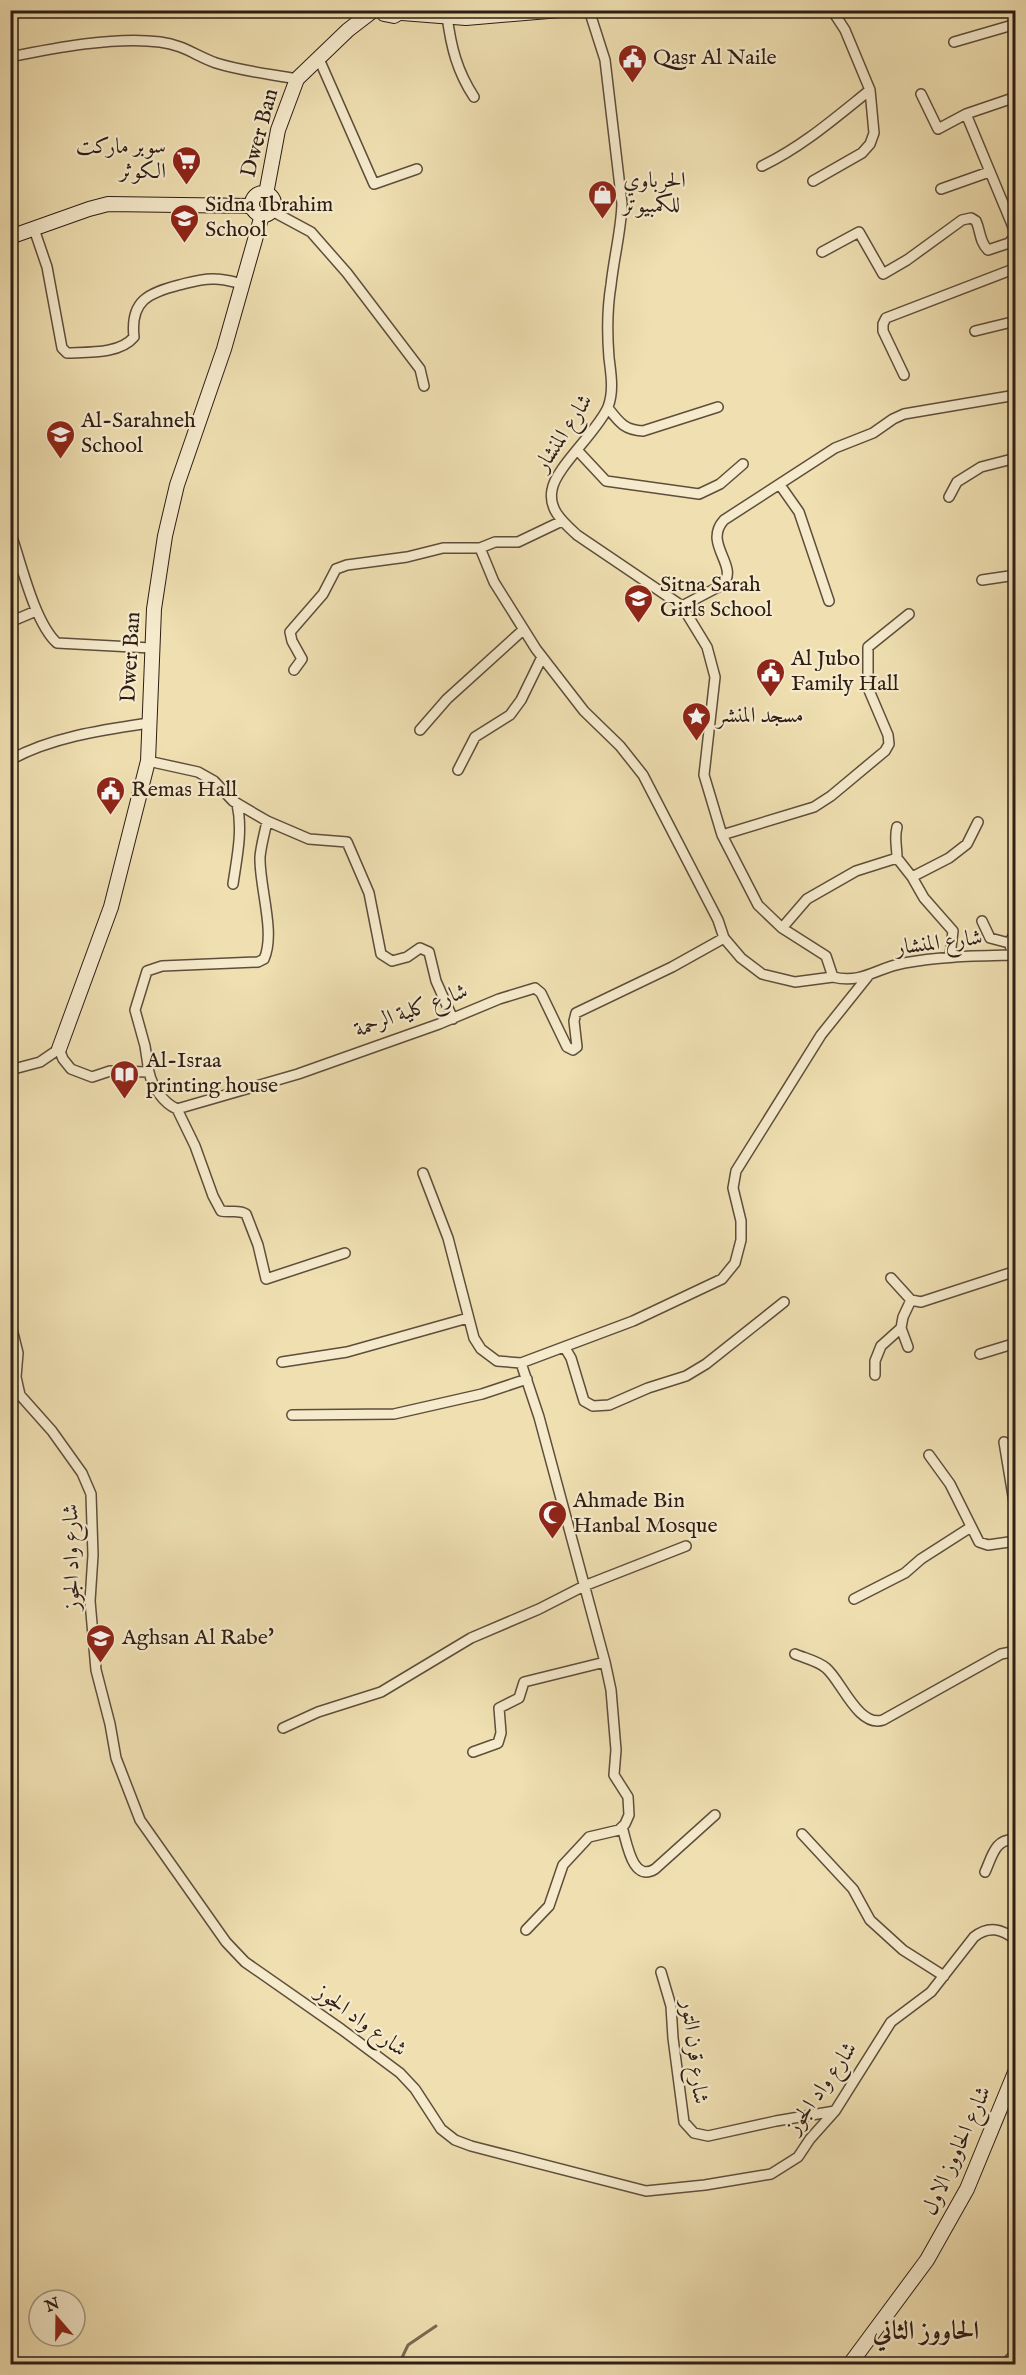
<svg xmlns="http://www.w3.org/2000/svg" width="1026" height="2375" viewBox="0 0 1026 2375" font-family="'IM FELL English',Amiri,serif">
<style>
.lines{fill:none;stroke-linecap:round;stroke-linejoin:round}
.stream{stroke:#7a6a52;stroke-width:3}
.street-casing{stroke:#5e4e3b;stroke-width:12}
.secondary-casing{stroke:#2d1d14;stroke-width:16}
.street{stroke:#f5eacc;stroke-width:9}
.secondary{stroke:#f5eacc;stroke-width:14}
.labels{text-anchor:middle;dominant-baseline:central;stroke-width:4.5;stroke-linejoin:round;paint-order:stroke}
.poi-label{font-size:22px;fill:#2d1d14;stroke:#f5eacc;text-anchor:start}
.street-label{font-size:22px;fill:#2d1d14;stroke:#f5eacc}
.quarter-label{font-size:26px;font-weight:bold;fill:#2d1d14;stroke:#f5eacc}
</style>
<rect width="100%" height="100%" fill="#efdfb1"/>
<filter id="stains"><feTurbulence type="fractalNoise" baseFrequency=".00333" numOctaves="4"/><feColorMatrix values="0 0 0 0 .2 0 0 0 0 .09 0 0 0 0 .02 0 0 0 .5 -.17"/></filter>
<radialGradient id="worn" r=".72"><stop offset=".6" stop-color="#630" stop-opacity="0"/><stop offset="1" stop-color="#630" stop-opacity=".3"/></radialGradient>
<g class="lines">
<path class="stream" d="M399,2364L408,2345L436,2326"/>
<defs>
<path id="street" d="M589,10L605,60L622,204C621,231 614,257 611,285C607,309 607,333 609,358C611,374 614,391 608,407C598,431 555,468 552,490C548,510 564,523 577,535L682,606L707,647L715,677L704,775L722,835L758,905L782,928L826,956L833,977C863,984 876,968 904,963C941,956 978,956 1016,955
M447,16C451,47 457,71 474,97
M954,42L1016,24
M10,57C54,48 116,36 160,42C184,45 196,56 216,63C241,71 270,74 297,79
M319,59L374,184L417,169
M921,94L938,129L966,114L1016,97
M762,166C802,147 835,118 870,90
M813,181L862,153L870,144L874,133L870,90L845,30L832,10
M941,189L989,172
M272,211L311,232L347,273L420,369L424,386
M34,229L47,267L62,348L67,353C89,352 120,354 134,337C130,301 148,293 179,285C191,282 203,278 215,279C224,279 234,282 243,284
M822,252L859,232L883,274L907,260L962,220L971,218L976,221C981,232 979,241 988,250L1009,243L1015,236L1013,227L966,114
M975,331L1016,321
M904,375L883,331V324L886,318L1016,268
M608,408C619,422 624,430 643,431L718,407
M578,451L606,481L699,494L720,484L743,464
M780,485L799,512L829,601
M949,497L957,482L981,467L1016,458
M10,531C21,562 34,622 57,643L151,648
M480,548L494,582L536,649L584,711L620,746L643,775L718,920L724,938L741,958L762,974L795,982L833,977
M982,580L1016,575
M682,606L722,585C741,567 702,544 724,520L835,448L873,433L893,419L904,414L1016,395
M10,622L36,611
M294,670L302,659L292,641L290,632L323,594L336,569L347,565L407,557L443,548H480L495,542H518L562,521
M420,730L447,699L523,630
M10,760C52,737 102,730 149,723
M148,761L198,772L214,781L233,801L267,821L309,839L347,842L369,893L381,954L392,961L407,957L420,948L429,952L436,981L453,1019
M458,770L475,737L510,715L521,700L542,657
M722,835L814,807L831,796L885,751L889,744L888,735L868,688V647L909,614
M897,858C897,846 894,838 897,827
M912,877L949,858L967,844L978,822
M233,884C237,857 243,830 237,804
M1016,917V918
M982,921L990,938L1009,943
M782,928L807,899L856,871L897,858L912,877L924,898L953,931L950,956
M1011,948L1009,943L1016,931
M10,1070L40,1062L59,1049L63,1059L71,1069L92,1077L110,1071L149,1072C152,1086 163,1103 177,1109L298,1074L439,1024L499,999L535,988L541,993L567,1047L573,1050L577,1047L574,1021L576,1013L672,967L724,938
M149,1072L145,1046L135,1010L147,971L162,966L258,962L264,959C276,933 259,886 260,857C261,845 265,832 267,821
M177,1109L195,1146L213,1196L221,1211C230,1213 238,1209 246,1214L258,1245L266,1279L345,1253
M423,1173L448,1238L474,1338L481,1349L497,1361L521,1363L633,1321L722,1279L735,1263L741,1240V1221L733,1188L736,1171L821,1035L869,975
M891,1278L911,1300
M10,1321L18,1353L16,1377L20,1395L52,1431L82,1473L91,1494L93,1555L90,1601L96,1670L110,1724L116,1758L140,1820L226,1942L245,1962L341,2029L400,2073L415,2089L441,2129L455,2140L471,2146L646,2191L705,2185L771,2174L798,2157L810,2139L835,2111L891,2022L931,1992L974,1937C989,1925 1002,1929 1016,1940
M901,1328L908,1347
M565,1348L571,1358L584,1401L593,1406L609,1405L648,1388L686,1376L706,1364L784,1302
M980,1354L1016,1343
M282,1362L347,1352L468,1318
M521,1363L539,1417L605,1662L611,1690L616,1750L614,1775L628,1797L629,1815L625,1824L619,1830L589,1837L563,1865L549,1906L526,1930
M875,1375V1361L881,1346L901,1328L903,1317L911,1300L921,1302L1016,1271
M292,1415L394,1414L482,1394L527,1379
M1004,1442L1016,1514
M929,1455L950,1484L979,1542L988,1545L1016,1541
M854,1599L905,1573L921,1559L971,1527
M795,1654C804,1658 818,1661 826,1668C841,1680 858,1728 883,1720L1001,1654L1016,1651
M283,1728L318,1712L381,1692L471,1638L539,1609L584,1586L686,1546
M473,1752L498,1743L501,1733L499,1708L519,1698L524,1682L605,1662
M622,1827C627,1842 632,1883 655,1869L715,1815
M802,1834L853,1889L870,1920L903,1950L944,1976
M985,1872C992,1857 995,1837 1016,1840
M661,1972L671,2006L673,2038L684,2122L694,2133L708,2136L776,2121L835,2111
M1005,2364L1016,2353"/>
<path id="secondary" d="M381,10L384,14L394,16L404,10
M402,13L466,18L560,10
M252 204a11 11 0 1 1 22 0a11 11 0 1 1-22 0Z
M266,194L278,130L297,79L348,30L374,10
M10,237L89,209L108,204L252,206
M59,1049L111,907L148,761L154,609L165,536L177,485L224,349L262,215
M850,2364L927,2260L967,2189L1016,2070"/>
</defs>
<use href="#street" class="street-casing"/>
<use href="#secondary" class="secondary-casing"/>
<use href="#street" class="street"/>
<use href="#secondary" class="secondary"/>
</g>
<defs>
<symbol id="civic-pin" viewBox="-11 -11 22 30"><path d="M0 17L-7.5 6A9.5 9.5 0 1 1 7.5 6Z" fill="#8f2418" stroke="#f5eacc"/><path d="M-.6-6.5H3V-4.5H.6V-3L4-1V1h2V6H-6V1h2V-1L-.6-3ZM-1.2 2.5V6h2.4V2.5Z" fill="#fff"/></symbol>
<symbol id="supermarket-pin" viewBox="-11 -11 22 30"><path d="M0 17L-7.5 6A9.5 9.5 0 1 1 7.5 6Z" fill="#8f2418" stroke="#f5eacc"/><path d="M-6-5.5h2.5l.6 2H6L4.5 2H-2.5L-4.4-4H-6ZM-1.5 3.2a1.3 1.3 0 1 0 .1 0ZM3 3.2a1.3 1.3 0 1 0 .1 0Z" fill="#fff"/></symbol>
<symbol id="shop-pin" viewBox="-11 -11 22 30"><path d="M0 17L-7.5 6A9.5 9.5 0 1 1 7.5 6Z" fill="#8f2418" stroke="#f5eacc"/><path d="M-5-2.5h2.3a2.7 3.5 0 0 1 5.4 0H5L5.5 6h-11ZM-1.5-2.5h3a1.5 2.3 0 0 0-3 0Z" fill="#fff"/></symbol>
<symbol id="school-pin" viewBox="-11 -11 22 30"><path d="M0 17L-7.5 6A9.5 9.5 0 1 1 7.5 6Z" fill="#8f2418" stroke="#f5eacc"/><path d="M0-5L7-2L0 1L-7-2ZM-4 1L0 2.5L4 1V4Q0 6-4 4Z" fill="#fff"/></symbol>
<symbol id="sight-pin" viewBox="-11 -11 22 30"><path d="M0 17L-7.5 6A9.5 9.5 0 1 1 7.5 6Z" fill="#8f2418" stroke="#f5eacc"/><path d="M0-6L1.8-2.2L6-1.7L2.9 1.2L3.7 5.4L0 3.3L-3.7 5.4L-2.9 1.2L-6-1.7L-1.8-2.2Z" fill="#fff"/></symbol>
<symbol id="library-pin" viewBox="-11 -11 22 30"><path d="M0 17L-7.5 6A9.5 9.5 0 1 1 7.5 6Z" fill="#8f2418" stroke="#f5eacc"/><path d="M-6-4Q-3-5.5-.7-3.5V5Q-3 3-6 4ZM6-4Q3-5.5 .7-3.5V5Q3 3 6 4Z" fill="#fff"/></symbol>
<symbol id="mosque-pin" viewBox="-11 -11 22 30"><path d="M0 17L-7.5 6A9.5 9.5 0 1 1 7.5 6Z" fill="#8f2418" stroke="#f5eacc"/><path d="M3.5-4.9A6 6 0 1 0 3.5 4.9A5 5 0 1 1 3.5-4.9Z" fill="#fff"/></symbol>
</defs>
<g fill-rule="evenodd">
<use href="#civic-pin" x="616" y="42" width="33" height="45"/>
<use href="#supermarket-pin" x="170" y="144" width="33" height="45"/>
<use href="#shop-pin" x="586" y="178" width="33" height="45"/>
<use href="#school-pin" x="168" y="202" width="33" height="45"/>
<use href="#school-pin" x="44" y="418" width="33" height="45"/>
<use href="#school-pin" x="622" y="582" width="33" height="45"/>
<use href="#civic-pin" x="754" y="656" width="33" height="45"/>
<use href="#sight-pin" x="680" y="700" width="33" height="45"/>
<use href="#civic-pin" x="94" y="774" width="33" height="45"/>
<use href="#library-pin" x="108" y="1058" width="33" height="45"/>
<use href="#mosque-pin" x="536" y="1498" width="33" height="45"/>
<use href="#school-pin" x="84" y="1622" width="33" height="45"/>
</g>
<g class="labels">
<g class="poi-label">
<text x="653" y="58">Qasr Al Naile</text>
<text x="166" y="147" text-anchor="end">سوبر ماركت<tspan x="166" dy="25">الكوثر</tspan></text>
<text x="623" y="181">الحرباوي<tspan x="623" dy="25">للكمبيوتر</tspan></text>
<text x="205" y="205">Sidna Ibrahim<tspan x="205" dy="25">School</tspan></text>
<text x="81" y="421">Al-Sarahneh<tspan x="81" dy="25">School</tspan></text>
<text x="660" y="585">Sitna Sarah<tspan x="660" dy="25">Girls School</tspan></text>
<text x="791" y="659">Al Jubo<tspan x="791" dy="25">Family Hall</tspan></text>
<text x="717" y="716">مسجد المنشر</text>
<text x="131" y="790">Remas Hall</text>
<text x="146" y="1061">Al-Israa<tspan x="146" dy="25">printing house</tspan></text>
<text x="573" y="1501">Ahmade Bin<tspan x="573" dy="25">Hanbal Mosque</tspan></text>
<text x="122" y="1638">Aghsan Al Rabe'</text>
</g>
<g class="street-label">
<text transform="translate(260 133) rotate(-75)">Dwer Ban</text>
<text transform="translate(564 433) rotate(-57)">شارع المنشار</text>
<text transform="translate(131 657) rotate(-87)">Dwer Ban</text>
<text transform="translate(939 943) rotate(-7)">شارع المنشار</text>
<text transform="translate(411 1011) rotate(-20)">شارع كلية الرحمة</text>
<text transform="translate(72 1557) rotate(-91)">شارع واد الجوز</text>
<text transform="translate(361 2021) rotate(36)">شارع واد الجوز</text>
<text transform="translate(694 2052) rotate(83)">شارع قرن التور</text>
<text transform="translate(822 2088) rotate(-55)">شارع واد الجوز</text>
<text transform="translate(957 2151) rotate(-66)">شارع الحاووز الاول</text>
</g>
<g class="quarter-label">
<text x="926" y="2331">الحاووز الثاني</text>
</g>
</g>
<rect width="1026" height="2375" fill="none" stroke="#efdfb1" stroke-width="36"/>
<rect x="12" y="12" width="1002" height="2351" fill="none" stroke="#2d1d14" stroke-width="3"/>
<rect x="18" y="18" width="990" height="2339" fill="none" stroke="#2d1d14" stroke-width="1.5"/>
<g transform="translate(57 2318) rotate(340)"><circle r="28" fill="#f5eacc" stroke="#a59882" stroke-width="1.5"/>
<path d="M0-4.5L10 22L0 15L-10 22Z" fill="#8f2418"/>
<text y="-9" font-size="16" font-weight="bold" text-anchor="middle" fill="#2d1d14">N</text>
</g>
<rect width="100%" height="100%" filter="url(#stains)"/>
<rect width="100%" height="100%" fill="url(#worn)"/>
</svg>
